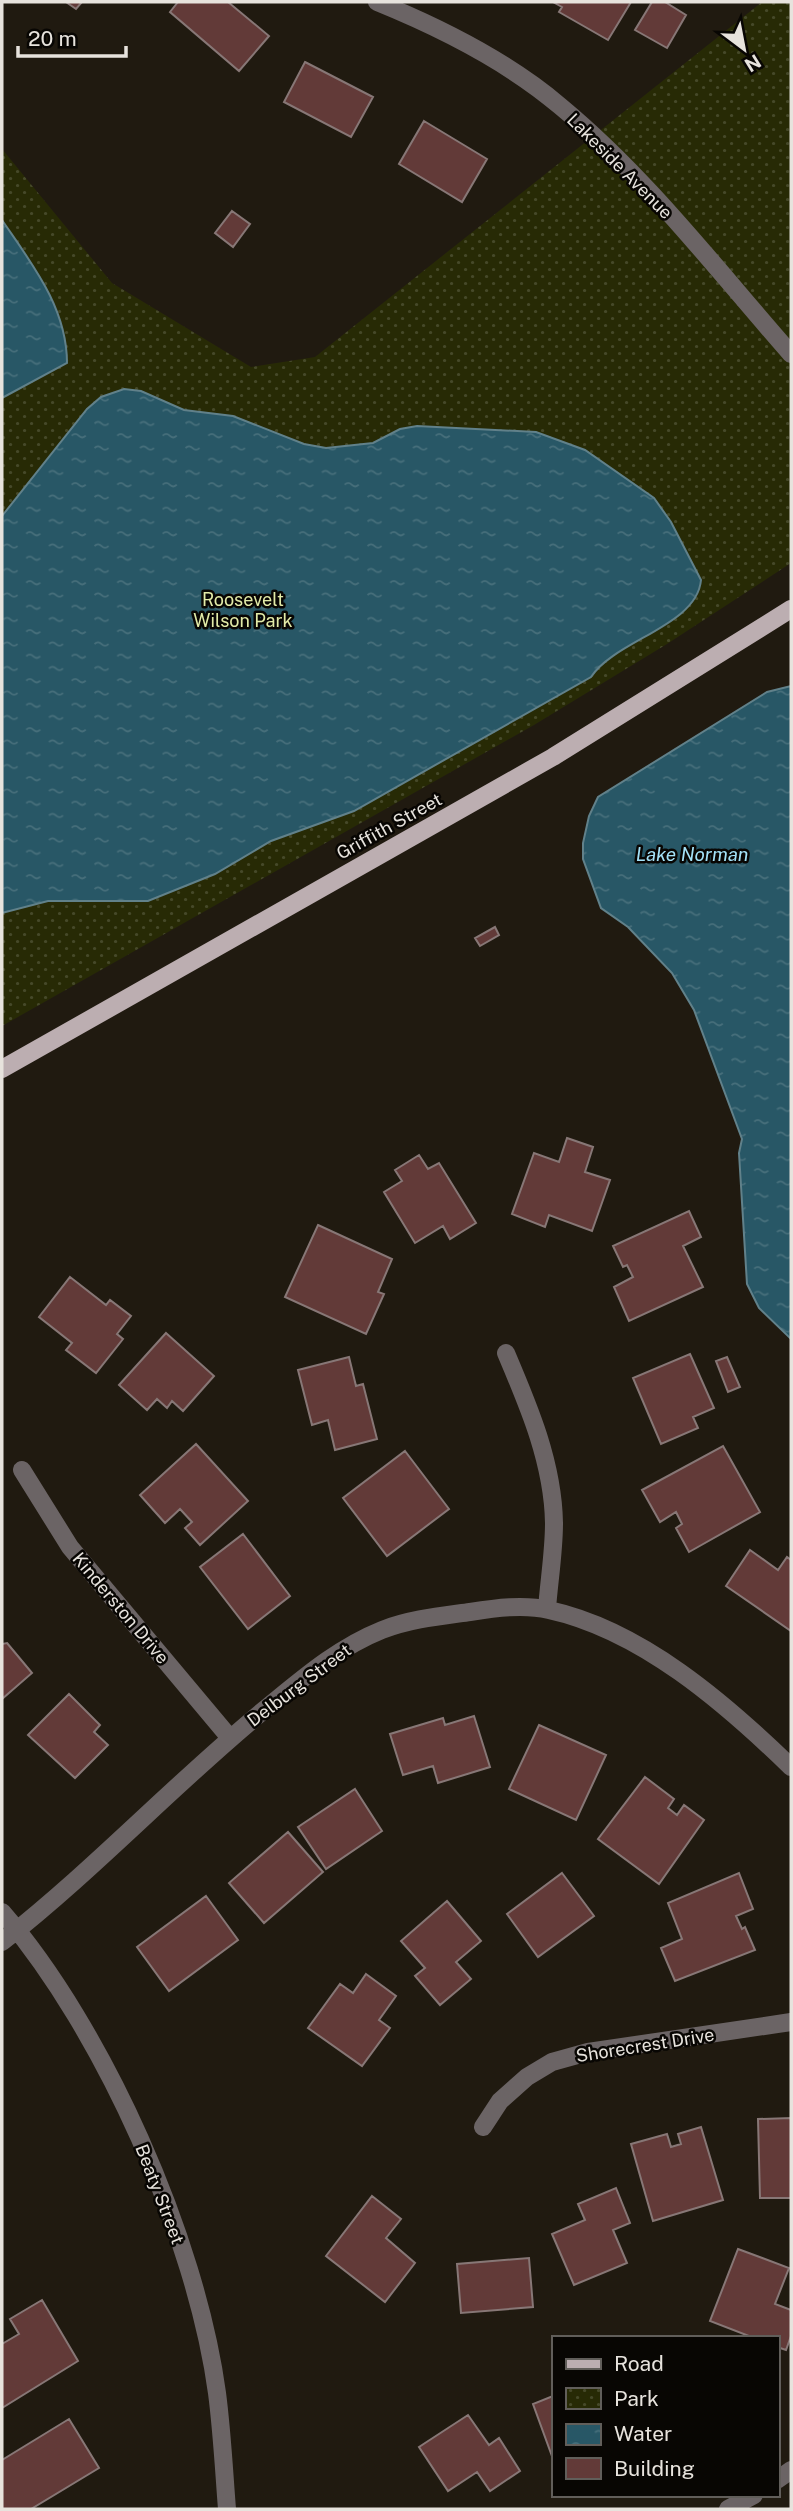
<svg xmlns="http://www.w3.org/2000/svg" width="793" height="2511" viewBox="0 0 793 2511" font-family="'Public Sans',sans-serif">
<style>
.park{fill:url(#park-dots)}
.water{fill:url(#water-ripples);stroke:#61818a;stroke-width:2}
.building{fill:#623a38;stroke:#877776;stroke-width:2}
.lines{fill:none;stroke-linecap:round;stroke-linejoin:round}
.minor{stroke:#6b6465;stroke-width:18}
.major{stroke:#bcaeb1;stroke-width:18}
.labels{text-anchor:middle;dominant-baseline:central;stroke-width:5;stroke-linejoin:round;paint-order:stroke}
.street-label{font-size:18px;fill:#e7e3dd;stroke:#080603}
.park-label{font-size:18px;fill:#e2eba8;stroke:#080603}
.water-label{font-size:19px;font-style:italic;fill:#a4e2f8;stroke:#080603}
</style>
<defs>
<pattern id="park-dots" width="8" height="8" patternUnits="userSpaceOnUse" patternTransform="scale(1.75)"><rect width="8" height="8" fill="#272a05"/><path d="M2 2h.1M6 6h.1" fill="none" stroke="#464929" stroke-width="1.8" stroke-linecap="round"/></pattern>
<pattern id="water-ripples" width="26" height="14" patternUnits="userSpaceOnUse" patternTransform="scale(1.75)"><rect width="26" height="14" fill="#285766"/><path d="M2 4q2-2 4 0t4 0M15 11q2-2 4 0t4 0" fill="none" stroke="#476f7b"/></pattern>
</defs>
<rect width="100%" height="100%" fill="#201a10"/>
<path class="park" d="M762,2H791V563L667,644L534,725L2,1026V149L112,283L251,367L315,357Z"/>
<path class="water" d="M2,220C32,264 67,308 67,363L2,398Z
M124,389L141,391L184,410L233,416L304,444L326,448L373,443L400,429L417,426L536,432L585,450L654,498L671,522L701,580C697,626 615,640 591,677L354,811L271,841L215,874L148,901H48L2,913V516L87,409L101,397Z
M791,686V1339L759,1308L747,1284L739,1153L742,1139L694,1010L672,973L628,927L601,908L583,859V843L589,816L598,797L767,692Z"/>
<path class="building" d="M66,2H82L76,9Z
M178,2H228L269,36L239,71L170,12Z
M553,2H631L608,40L559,12L562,7Z
M652,2H665L686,15L667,48L635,30Z
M305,62L373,97L351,137L284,102Z
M424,121L487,159L462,202L399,164Z
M232,211L250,224L233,247L215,233Z
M495,927L499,935L480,946L475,938Z
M567,1138L593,1147L585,1172L610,1180L592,1231L549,1215L545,1227L512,1214L534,1153L559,1162Z
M419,1155L428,1169L439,1163L476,1223L450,1239L443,1226L415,1243L384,1192L402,1181L395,1170Z
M689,1211L701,1237L683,1246L703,1287L629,1321L614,1287L633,1277L627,1265L623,1267L613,1246Z
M318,1225L392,1259L378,1292L384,1294L366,1334L285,1297Z
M70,1277L106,1305L110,1300L131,1316L117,1334L123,1339L96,1373L66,1350L72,1343L39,1317Z
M166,1333L214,1376L183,1411L172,1401L167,1408L157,1399L147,1410L119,1385Z
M690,1354L714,1408L693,1417L698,1428L661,1444L633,1378Z
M349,1357L356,1386L363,1384L377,1439L335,1450L328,1420L312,1425L298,1370Z
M727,1357L740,1387L728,1392L716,1361Z
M196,1444L248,1501L200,1545L185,1528L192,1522L180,1509L165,1523L140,1495Z
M723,1446L760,1512L689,1552L676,1528L682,1524L676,1512L660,1522L642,1490Z
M405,1451L449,1509L387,1556L343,1498Z
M243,1534L290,1596L248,1629L200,1567Z
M750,1550L778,1570L787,1557L791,1560V1631L726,1586Z
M7,1643L32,1673L2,1699V1644Z
M69,1694L100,1725L94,1732L108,1745L75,1778L28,1735Z
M474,1716L490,1767L438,1783L433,1766L403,1775L390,1734L443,1718L445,1725Z
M539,1725L606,1755L576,1820L509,1789Z
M645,1777L674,1799L668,1808L677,1815L684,1805L704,1820L659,1884L598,1839Z
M355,1789L382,1831L326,1869L298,1827Z
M288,1832L323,1872L264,1923L229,1883Z
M562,1873L594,1916L538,1957L507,1914Z
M739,1873L753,1909L736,1916L742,1929L745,1927L755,1950L675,1981L661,1948L682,1939L668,1903Z
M206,1896L238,1940L169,1991L137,1947Z
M447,1901L481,1941L456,1962L471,1979L440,2005L415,1976L425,1968L401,1941Z
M366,1974L396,1996L379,2020L390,2028L362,2066L308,2028L340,1984L353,1993Z
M791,2118V2198H760L758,2119Z
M701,2127L723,2200L653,2221L631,2144L667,2134L671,2147L681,2144L678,2134Z
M616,2188L630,2223L613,2230L627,2263L574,2285L552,2234L585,2220L578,2204Z
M372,2196L401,2219L386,2238L415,2263L385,2302L326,2256Z
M738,2249L789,2268L775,2304L791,2310V2336L786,2350L777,2347V2338H754L710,2321Z
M529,2258L533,2307L461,2313L457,2264Z
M42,2300L78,2361L2,2408V2344L19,2334L10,2319Z
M553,2396V2459L533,2404Z
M468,2415L489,2445L499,2438L520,2471L490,2491L477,2472L448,2491L419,2447Z
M69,2419L99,2468L31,2509H2V2460Z"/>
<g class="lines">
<path class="minor" d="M377,2C441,28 507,61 560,106C647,178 717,270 791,354
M506,1353C529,1407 553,1463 554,1523C554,1552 549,1581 547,1609
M22,1470L70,1547L230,1738
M2,1912C104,2030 196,2238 217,2393C222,2431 224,2471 227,2509
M2,1942C94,1870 174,1784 264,1710C301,1680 337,1648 382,1630C410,1619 441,1616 470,1612C495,1608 524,1604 549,1610C641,1630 725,1703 791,1767
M483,2127L500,2101L527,2077L552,2062L588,2052L791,2022
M777,2480L791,2470
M728,2509L754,2495"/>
<path class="major" d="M2,1069L553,757L791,609"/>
</g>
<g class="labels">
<g class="street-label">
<text transform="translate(620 166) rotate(45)">Lakeside Avenue</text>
<text transform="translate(389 826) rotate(-29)">Griffith Street</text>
<text transform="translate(121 1608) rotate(50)">Kinderston Drive</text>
<text transform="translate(299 1685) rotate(-37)">Delburg Street</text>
<text transform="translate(645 2045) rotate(-9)">Shorecrest Drive</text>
<text transform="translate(160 2194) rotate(69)">Beaty Street</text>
</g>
<g class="park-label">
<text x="243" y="599">Roosevelt<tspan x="243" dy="21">Wilson Park</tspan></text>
</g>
<g class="water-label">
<text x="692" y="854">Lake Norman</text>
</g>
</g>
<rect width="793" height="2511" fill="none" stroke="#e7e3dd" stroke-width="7"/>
<rect x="552" y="2336" width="228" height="161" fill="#080603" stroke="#615e5a" stroke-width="2"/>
<rect x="566" y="2359" width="35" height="10" fill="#bcaeb1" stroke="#615e5a" stroke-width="2"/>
<text x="614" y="2371" font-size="21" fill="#e7e3dd">Road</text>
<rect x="566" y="2388" width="35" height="21" fill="url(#park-dots)" stroke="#615e5a" stroke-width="2"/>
<text x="614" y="2406" font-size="21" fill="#e7e3dd">Park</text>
<rect x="566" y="2424" width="35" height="21" fill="url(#water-ripples)" stroke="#615e5a" stroke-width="2"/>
<text x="614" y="2441" font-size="21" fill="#e7e3dd">Water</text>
<rect x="566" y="2458" width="35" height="21" fill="#623a38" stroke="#615e5a" stroke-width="2"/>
<text x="614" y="2476" font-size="21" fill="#e7e3dd">Building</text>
<g transform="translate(744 49) rotate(148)" stroke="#080603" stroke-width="5" paint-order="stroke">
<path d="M0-5L12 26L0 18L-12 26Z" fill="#e7e3dd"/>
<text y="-10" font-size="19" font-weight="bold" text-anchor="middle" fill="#e7e3dd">N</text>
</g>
<path d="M18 46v10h108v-10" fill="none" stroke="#e7e3dd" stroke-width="3.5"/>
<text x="28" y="46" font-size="21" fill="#e7e3dd" stroke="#080603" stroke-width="5" paint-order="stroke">20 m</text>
</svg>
